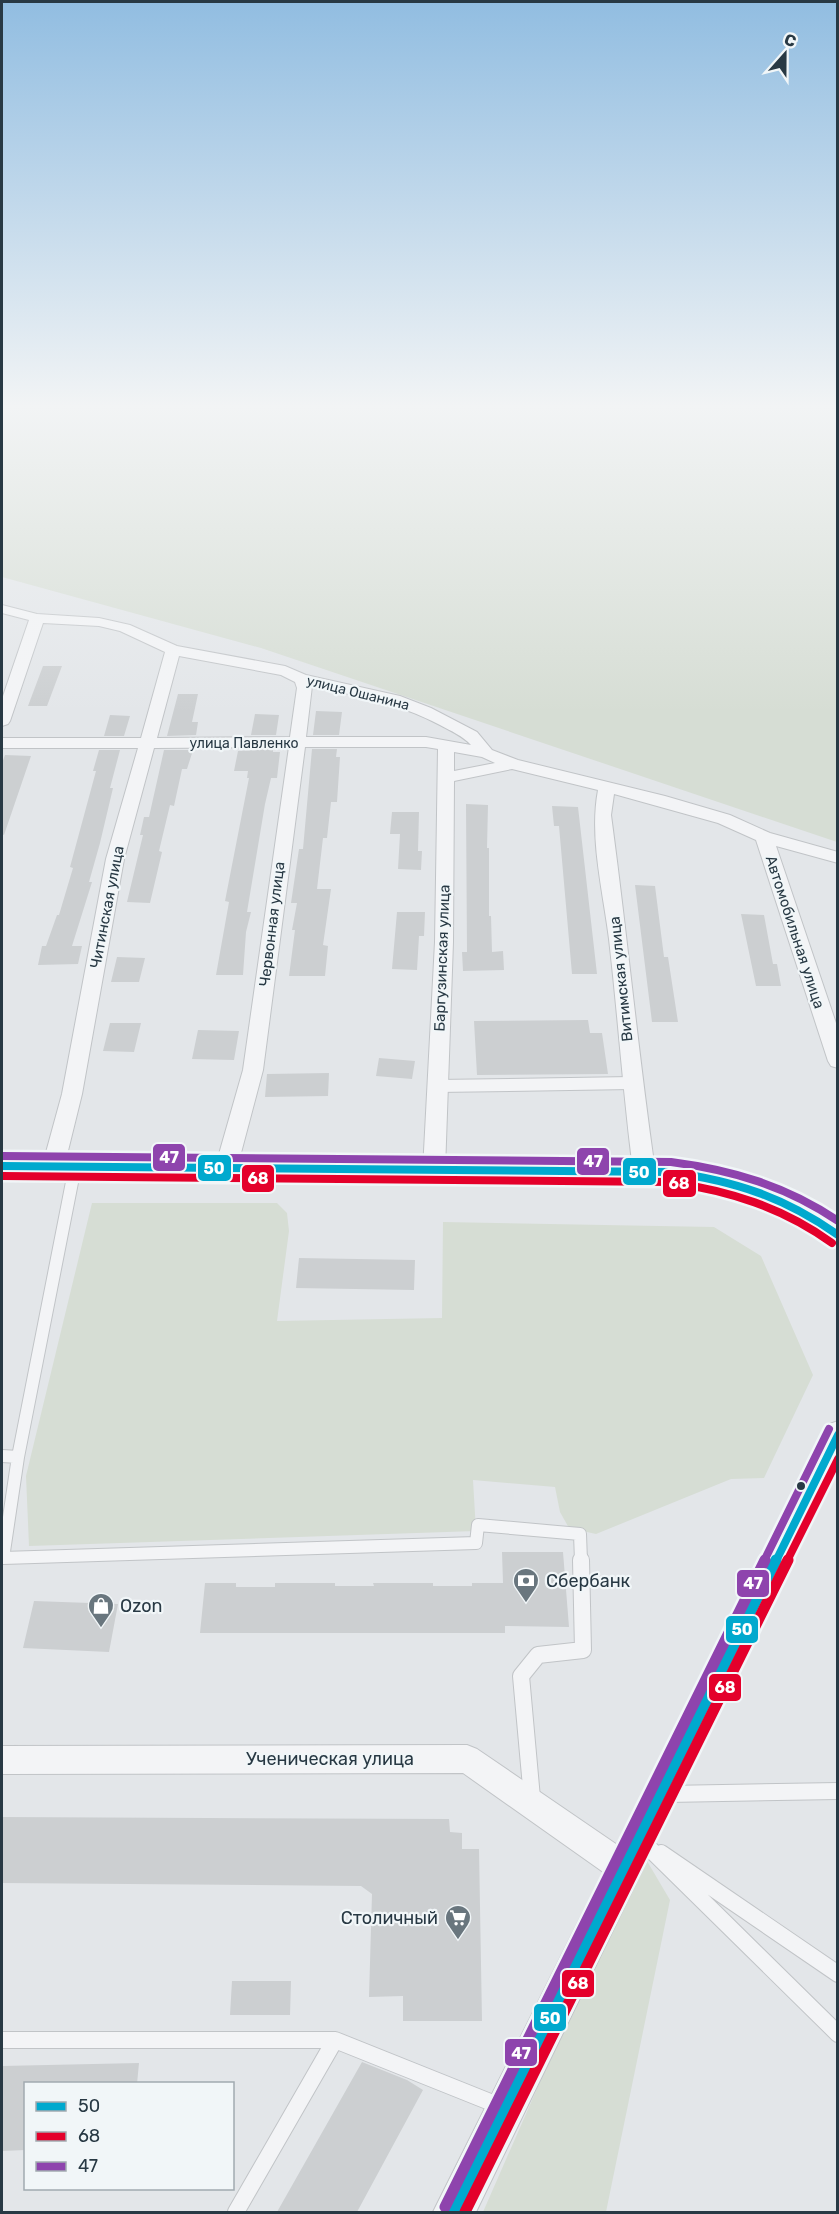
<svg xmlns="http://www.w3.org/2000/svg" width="839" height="2214" viewBox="0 0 839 2214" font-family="Rubik,sans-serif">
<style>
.green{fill:#d6ddd4}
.building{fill:#cccfd1}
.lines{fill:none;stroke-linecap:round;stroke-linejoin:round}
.service-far1-casing{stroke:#c1c4c7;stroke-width:14}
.service-casing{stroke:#c1c4c7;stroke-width:18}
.minor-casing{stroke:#c1c4c7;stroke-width:2}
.tertiary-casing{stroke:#c1c4c7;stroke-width:2}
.service-far1{stroke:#f3f4f6;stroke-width:12}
.service{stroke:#f3f4f6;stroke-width:16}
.minor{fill:#f3f4f6;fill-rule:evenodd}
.tertiary{fill:#f3f4f6;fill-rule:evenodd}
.bus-1-far1-casing{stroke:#f1f6f8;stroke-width:13}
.bus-1-casing{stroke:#f1f6f8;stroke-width:16}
.bus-2-far1-casing{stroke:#f1f6f8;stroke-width:13}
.bus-2-casing{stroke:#f1f6f8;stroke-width:16}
.bus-3-far1-casing{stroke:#f1f6f8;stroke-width:13}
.bus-3-casing{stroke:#f1f6f8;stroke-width:16}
.bus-1-far1{stroke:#00a9ce;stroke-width:8}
.bus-1{stroke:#00a9ce;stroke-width:11}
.bus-2-far1{stroke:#e4002b;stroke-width:8}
.bus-2{stroke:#e4002b;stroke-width:11}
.bus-3-far1{stroke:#8e44ad;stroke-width:8}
.bus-3{stroke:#8e44ad;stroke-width:11}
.bus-dot{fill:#283944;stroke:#f1f6f8;stroke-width:2}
.labels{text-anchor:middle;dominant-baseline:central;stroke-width:4.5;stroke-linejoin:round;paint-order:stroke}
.far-street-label{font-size:14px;fill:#283944;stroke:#f1f6f8}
.street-label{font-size:15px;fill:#283944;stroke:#f1f6f8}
.near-poi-label{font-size:18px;fill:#283944;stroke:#f1f6f8;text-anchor:start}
.near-street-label{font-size:18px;fill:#283944;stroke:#f1f6f8}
.line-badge{stroke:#f1f6f8;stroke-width:2}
.badge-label{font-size:16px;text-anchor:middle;font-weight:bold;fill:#fff}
</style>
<rect width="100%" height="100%" fill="#e3e6e9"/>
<path class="green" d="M2,403H837V842L261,648L2,577Z
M92,1203H277L287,1213L289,1231L277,1321L442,1318L443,1222L714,1227L761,1256L813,1375L764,1478L731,1479L596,1534L569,1528L560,1512L555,1487L473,1480L476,1531L29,1546L26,1476Z
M647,1861L670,1900L606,2212H483L550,2059Z"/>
<path class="building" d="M43,666H62L47,706H28Z
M178,694H198L192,722H198L196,735L167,736Z
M316,711L342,712L339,735H313Z
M255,714L279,715L276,735H251Z
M110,715L130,716L124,736H104Z
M273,749V752H280L277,778H271L265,804L247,912H251L246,932L243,975H216L229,902L225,901L249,778H247L248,771H234L238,751Z
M312,749H337L336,757H340L337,802H331L327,838H323L317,889H331L323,945L328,946L325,976H289L295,930H292L297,903H291L299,849H303Z
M99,750H120L110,788H113L100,843L89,882H92L72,946H82L78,964L38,965L42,946H46L57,915H59L73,868L70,867L96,771H93Z
M164,750H193L187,769H182L174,806L170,805L159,851L162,852L150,903L127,902L143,835H140L144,817H149Z
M5,755L31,756L4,835L2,834V763Z
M466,804L488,805L487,848H489V916H491L492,952L503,951L504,970L463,971L462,952H467Z
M552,806L578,807L597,974H572L559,826H554Z
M392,812H419L418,851H422L421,870L398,869L400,834H390Z
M635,885L655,886L664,957H668L678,1022H652Z
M397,912H425L424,936H419L417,970L392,969Z
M741,914L764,915L773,964H777L781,986H756Z
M117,957L145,958L139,982H111Z
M588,1020L590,1033H602L608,1074L477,1075L474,1021Z
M110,1023H141L134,1052L103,1051Z
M198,1030L239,1031L234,1060L192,1059Z
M379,1058L415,1061L412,1079L376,1076Z
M329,1073L328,1096L265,1097L267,1074Z
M299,1258L415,1260L414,1290L296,1288Z
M502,1552H563L569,1627L505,1626V1633H200L205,1583H236V1587H275V1583H335V1586H374L373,1583H433V1586H472V1583H503Z
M34,1601L118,1604L109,1652L23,1648Z
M2,1817L449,1819L450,1832L462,1833V1849H479L482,2021H403V1996L369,1997L372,1894L361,1886L2,1883Z
M232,1981H291L290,2015H230Z
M362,2062L407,2080L423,2090L357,2212H277Z
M139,2063L137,2084H26V2150L2,2151V2066Z"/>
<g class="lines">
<defs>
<path id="service-far1" d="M437,1086L632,1083
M75,1167L18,1457L3,1558L476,1543L478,1525L580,1534L581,1561
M2,1456L18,1457"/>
<path id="service" d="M667,1794L838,1791
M532,1798L521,1676L538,1655L583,1650L581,1560
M643,1842L838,2034
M661,1853L838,1974
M2,2040H335
M236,2212L335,2040L500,2106"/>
<path id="minor" d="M2,605L37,614L99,618L130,625L177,646L285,666L306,675L400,696L431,708L477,732L492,750L518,760L665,796L730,815L770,833L838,852V863L776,846L838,1029V1068L831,1066L828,1061L756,840L718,823L614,794L611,815C627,933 638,1052 655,1170L652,1176L644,1178L636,1176L633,1170C623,1093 618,1016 609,939C603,891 589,838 598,790L512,769L454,781L453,942L445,1170L442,1176L434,1178L426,1176L423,1170L435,942L438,749L426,747H305L263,1070L237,1168L234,1174L226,1176L218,1174L215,1168L243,1070L289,747L154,748L124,859L82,1094L64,1167L61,1173L53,1175L45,1173L42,1167L62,1094L106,859L138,748H2V738H141L165,652L120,631L99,626L43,623L10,721L8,724L2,726V699L29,620L2,613ZM179,656L281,675L295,682L297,688L290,737L157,738ZM312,686C358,696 398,703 440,725C451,731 463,736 471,745L426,737H306ZM454,752L482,757L495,763L454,771Z
M467,1745L477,1749L635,1857L639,1868L635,1879L624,1883L613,1879L463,1773L2,1774V1746Z"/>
<path id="tertiary" d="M2,1156L670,1162C730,1169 789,1183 838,1220V1245C819,1239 804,1223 787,1213C751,1193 711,1186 670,1182L2,1176Z
M838,1421V1467L476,2212H433L827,1425Z"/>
</defs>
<use href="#service-far1" class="service-far1-casing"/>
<use href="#service" class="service-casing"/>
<use href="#minor" class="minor-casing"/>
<use href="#tertiary" class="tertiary-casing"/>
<use href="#service-far1" class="service-far1"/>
<use href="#service" class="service"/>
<use href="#minor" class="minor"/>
<use href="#tertiary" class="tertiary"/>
<defs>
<path id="bus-1-far1" d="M2,1166L670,1172C735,1181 784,1197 838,1235
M776,1561L838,1435"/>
<path id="bus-1" d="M454,2212L776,1560"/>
<path id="bus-2-far1" d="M2,1176L669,1182C730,1191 782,1207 832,1243
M787,1561L838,1459"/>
<path id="bus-2" d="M465,2212L788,1560"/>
<path id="bus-3-far1" d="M2,1156L671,1162C732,1170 787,1186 838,1221
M764,1561L829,1429"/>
<path id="bus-3" d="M445,2207L765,1560"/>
</defs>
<use href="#bus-1-far1" class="bus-1-far1-casing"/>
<use href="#bus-1" class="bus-1-casing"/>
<use href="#bus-2-far1" class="bus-2-far1-casing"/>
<use href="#bus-2" class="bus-2-casing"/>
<use href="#bus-3-far1" class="bus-3-far1-casing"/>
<use href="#bus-3" class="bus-3-casing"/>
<use href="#bus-1-far1" class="bus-1-far1"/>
<use href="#bus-1" class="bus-1"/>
<use href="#bus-2-far1" class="bus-2-far1"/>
<use href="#bus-2" class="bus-2"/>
<use href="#bus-3-far1" class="bus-3-far1"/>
<use href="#bus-3" class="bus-3"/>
</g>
<linearGradient id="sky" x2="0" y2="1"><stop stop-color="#91bde1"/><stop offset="0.57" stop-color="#f2f4f5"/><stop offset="1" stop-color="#f2f4f5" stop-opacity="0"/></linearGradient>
<rect width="839" height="713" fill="url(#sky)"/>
<defs>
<symbol id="bank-pin" viewBox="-11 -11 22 30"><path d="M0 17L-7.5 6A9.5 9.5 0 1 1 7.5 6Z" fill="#69767e" stroke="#f1f6f8"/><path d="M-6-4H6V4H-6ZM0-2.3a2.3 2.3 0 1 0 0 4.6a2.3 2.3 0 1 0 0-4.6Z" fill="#fff"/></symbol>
<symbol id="shop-pin" viewBox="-11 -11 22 30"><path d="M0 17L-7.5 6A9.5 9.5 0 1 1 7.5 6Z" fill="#69767e" stroke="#f1f6f8"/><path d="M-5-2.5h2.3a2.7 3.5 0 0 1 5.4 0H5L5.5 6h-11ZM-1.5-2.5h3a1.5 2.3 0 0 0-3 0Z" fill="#fff"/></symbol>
<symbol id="supermarket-pin" viewBox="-11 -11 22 30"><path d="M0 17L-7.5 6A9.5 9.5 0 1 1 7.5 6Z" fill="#69767e" stroke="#f1f6f8"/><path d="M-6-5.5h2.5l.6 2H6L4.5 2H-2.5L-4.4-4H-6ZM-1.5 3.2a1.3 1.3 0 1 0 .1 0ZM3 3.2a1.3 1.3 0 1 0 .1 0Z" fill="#fff"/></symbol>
</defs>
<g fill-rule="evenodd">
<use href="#bank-pin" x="511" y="1566" width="30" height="40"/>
<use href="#shop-pin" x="86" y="1591" width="30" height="40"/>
<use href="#supermarket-pin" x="443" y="1903" width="30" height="40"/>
</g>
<circle class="bus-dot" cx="801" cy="1486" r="5"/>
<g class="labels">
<g class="far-street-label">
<text transform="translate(358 693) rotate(14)">улица Ошанина</text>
<text x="244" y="743">улица Павленко</text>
</g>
<g class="street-label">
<text transform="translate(107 907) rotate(-79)">Читинская улица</text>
<text transform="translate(272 924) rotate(-83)">Червонная улица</text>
<text transform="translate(795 932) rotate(72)">Автомобильная улица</text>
<text transform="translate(442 958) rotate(-88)">Баргузинская улица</text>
<text transform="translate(621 979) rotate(-96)">Витимская улица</text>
</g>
<g class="near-poi-label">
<text x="546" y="1581">Сбербанк</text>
<text x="120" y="1606">Ozon</text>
<text x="438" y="1918" text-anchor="end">Столичный</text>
</g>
<g class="near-street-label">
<text x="330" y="1759">Ученическая улица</text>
</g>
</g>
<g class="line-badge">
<rect x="152" y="1143" width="34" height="29" rx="6" fill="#8e44ad"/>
<rect x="576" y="1147" width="34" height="29" rx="6" fill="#8e44ad"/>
<rect x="197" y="1154" width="35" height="28" rx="6" fill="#00a9ce"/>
<rect x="622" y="1157" width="35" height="29" rx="6" fill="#00a9ce"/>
<rect x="241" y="1164" width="34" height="29" rx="6" fill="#e4002b"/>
<rect x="662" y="1169" width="35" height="29" rx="6" fill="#e4002b"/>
<rect x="736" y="1569" width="34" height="29" rx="6" fill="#8e44ad"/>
<rect x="725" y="1615" width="34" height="29" rx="6" fill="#00a9ce"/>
<rect x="708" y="1673" width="34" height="29" rx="6" fill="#e4002b"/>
<rect x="561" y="1969" width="34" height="29" rx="6" fill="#e4002b"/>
<rect x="533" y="2003" width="34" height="29" rx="6" fill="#00a9ce"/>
<rect x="504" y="2038" width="34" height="29" rx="6" fill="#8e44ad"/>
</g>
<g class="badge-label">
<text x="169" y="1163">47</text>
<text x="593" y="1167">47</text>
<text x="214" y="1174">50</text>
<text x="639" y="1178">50</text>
<text x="258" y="1184">68</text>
<text x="679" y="1189">68</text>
<text x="753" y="1589">47</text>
<text x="742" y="1635">50</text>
<text x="725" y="1693">68</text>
<text x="578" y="1989">68</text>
<text x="550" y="2024">50</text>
<text x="521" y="2059">47</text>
</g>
<rect width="839" height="2214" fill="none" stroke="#283944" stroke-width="6"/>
<rect x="24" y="2082" width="210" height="108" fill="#f1f6f8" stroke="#a1aab0" stroke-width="1.5"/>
<rect x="36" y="2102" width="30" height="9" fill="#00a9ce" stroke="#a1aab0" stroke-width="1.5"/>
<text x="78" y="2112" font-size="18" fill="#283944">50</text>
<rect x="36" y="2132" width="30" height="9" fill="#e4002b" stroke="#a1aab0" stroke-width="1.5"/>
<text x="78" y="2142" font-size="18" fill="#283944">68</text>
<rect x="36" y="2162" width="30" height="9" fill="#8e44ad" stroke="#a1aab0" stroke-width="1.5"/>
<text x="78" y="2172" font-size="18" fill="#283944">47</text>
<g transform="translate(785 54) rotate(21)" stroke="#f1f6f8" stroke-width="4.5" paint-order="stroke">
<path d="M0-4.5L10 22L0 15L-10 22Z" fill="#283944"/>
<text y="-9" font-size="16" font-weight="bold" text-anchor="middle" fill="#283944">С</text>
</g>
</svg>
